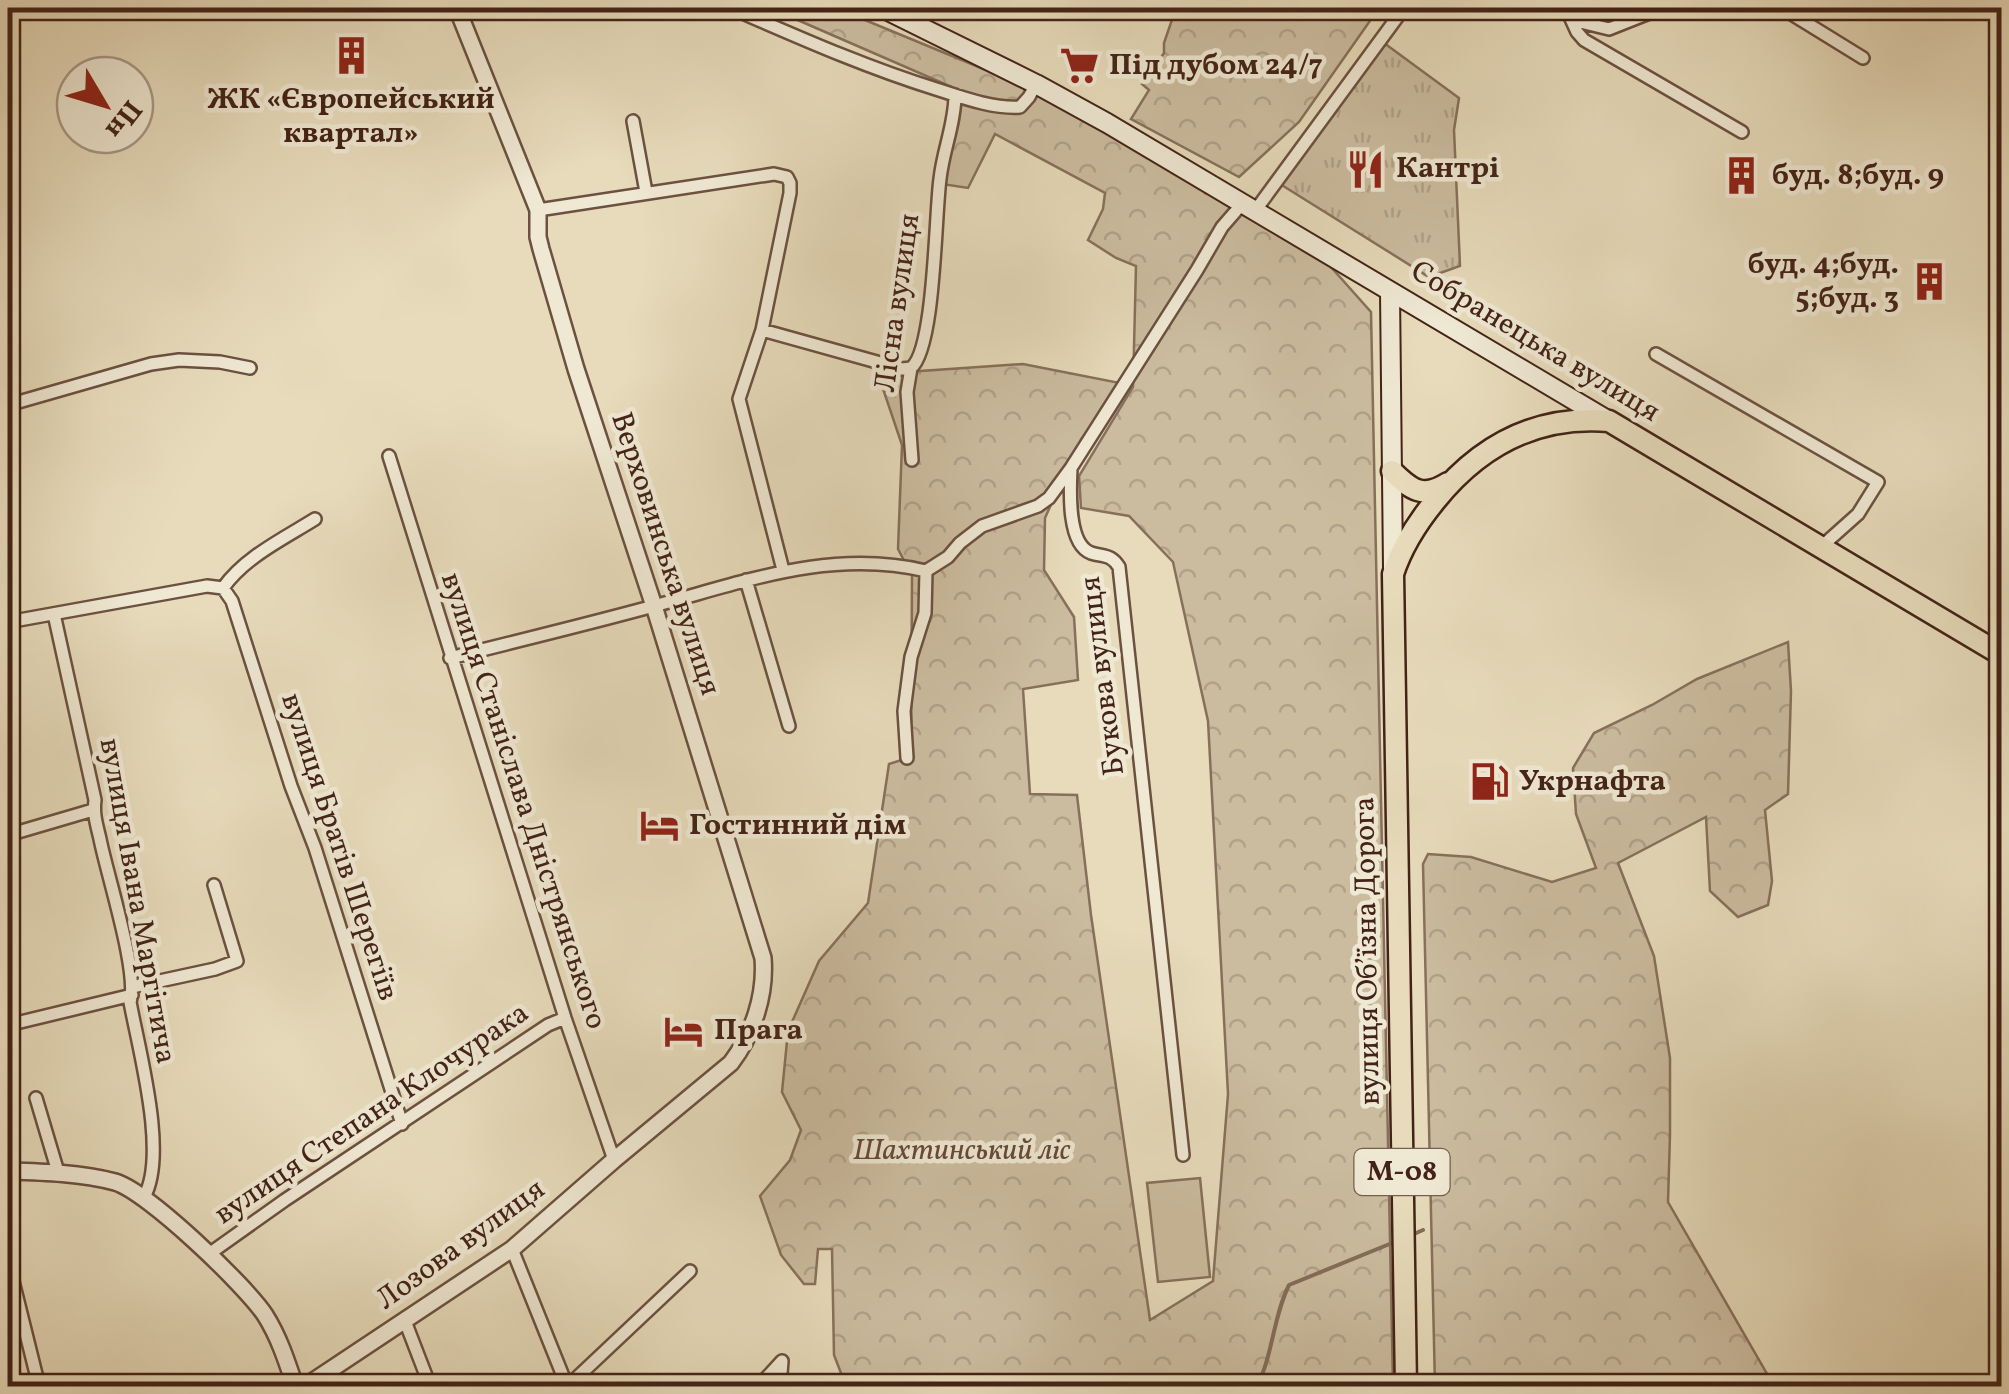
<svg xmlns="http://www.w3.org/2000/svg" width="2009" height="1394" viewBox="0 0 2009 1394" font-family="Vollkorn,serif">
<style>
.grass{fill:url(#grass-tufts);stroke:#87705b;stroke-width:2.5}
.forest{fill:url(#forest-crowns);stroke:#87705b;stroke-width:2.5}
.pitch{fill:#cbbc9f;stroke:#87705b;stroke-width:2.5}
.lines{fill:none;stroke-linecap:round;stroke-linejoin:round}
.stream{stroke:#846c58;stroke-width:4}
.minor-casing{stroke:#6c5140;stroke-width:16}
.tertiary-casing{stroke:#6c5140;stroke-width:20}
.secondary-casing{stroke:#432317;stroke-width:22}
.trunk-casing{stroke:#432317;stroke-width:25}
.minor{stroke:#efe8d3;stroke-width:11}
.tertiary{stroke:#efe8d3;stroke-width:15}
.secondary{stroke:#efe8d3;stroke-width:18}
.trunk{stroke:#e7dbbb;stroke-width:20}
.labels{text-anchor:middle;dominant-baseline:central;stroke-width:9;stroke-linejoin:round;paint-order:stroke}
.shield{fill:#efe8d3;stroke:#775e4f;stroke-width:2.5}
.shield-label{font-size:28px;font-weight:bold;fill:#432317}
.poi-label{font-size:30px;font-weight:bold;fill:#432317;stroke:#efe8d3;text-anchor:start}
.street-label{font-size:30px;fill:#432317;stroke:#efe8d3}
.park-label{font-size:30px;font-style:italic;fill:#654939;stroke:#efe8d3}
</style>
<defs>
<pattern id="grass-tufts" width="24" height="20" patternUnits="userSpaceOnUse" patternTransform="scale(2.5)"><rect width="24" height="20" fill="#cbbc9f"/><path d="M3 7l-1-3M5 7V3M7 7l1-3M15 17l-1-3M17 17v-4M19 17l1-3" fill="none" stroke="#b0a188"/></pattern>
<pattern id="forest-crowns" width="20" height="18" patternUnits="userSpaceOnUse" patternTransform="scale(2.5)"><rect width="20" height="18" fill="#cbbc9f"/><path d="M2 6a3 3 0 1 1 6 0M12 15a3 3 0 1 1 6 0" fill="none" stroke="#b0a188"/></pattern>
</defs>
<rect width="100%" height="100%" fill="#e7dbbb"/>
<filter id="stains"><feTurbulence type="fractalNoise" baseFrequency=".002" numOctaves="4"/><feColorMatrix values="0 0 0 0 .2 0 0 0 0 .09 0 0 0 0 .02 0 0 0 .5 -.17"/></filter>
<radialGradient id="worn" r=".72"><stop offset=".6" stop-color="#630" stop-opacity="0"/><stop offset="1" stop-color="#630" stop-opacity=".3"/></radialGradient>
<path class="grass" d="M1384,43L1459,98L1454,130L1460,266L1429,277L1280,184Z"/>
<path class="forest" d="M770,8H836L1015,82L1139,150L1330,266L1371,312L1393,1386H846L834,1355L832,1249H818L815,1284H804L781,1255L760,1196L790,1160L801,1130L782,1092L788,1031L819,961L868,903L889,764L911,757L912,576L898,549L902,445L878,374L1023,364L1125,384L1069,464L1045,518L1044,570L1074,617L1078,680L1023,689L1030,794L1077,795L1091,915L1150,1320L1213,1281L1228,1094L1208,721L1173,562L1129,516L1081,508L1079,476L1133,387L1136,266L1116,258L1088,240L1103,209L1105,193L995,134L968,188L942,184L961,91Z
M1176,8H1379L1299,122L1239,177L1131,119L1149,90L1142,84L1164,53V43Z
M1788,642L1791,691L1788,794L1765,810L1772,881L1768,905L1738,917L1710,891L1706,817L1618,863L1654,956L1670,1058V1135L1668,1202L1774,1386H1435L1423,864L1428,854L1471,857L1552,882L1596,868L1576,814L1573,768L1594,733L1652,705L1697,679Z"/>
<path class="pitch" d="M1200,1178L1210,1277L1158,1282L1147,1183Z"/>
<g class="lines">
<path class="stream" d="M1414,1234L1423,1230
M1257,1386C1273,1355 1273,1317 1289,1285L1392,1243"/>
<defs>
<path id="minor" d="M731,8C798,37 865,67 936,89C961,97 993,109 1020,107L1029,97L1036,84
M1566,8L1577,32L1584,40L1742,132
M1782,8L1863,58
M1572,20L1609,29L1662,8
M633,121L646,192
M538,210L774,174L787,177L790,183V193L762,330L739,399L783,570
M1255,211L1404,8
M762,330L902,369L911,368
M1656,354L1878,482L1858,514L1821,547
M8,405L151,364L179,360L220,362L250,368
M389,456L565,1018L614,1160
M912,460L907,392L911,368C935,349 935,214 940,179C943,150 955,124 955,95
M746,580L789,726
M223,588L232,601L291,786L315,848L402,1124
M54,614L95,800C93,814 97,826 100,839C107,875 139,973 130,1002C139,1051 168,1155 144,1197
M8,622L207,586L223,588C245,557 283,539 315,519
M450,658C517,641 584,625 650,607C742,583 829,548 926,571L948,557L960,543L982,526L1038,506L1049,498L1071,468
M907,758L904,711L911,657L925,613L926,571
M8,835L93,810
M132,987L215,969L237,961L214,885
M8,999L15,1022
M8,1025L132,995
M36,1098L58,1172
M1183,1155L1119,567C1111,554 1104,557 1091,553C1067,544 1070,490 1071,468L1197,270L1222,227L1242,204
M512,1249L567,1386
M209,1254L285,1200L548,1025L565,1018
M8,1261L39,1386
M405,1321L430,1386
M568,1386L690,1271
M759,1386L782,1361
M780,1386L782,1361"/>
<path id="tertiary" d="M8,1171C43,1172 81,1173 115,1182C147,1191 246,1286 265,1315C279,1337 287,1362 295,1386
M306,1386L512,1249L614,1160L731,1063C753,1034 766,995 763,958L654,606L576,369L541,249L538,237V210L457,8"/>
<path id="secondary" d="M882,8L1036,84L1107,123L1609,421
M1390,292L1393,568"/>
<path id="trunk" d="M1392,471C1411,490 1423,499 1448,483
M1406,1386L1393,574C1402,546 1417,523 1435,501C1480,445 1537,415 1609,421L2002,655"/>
</defs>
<use href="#minor" class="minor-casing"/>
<use href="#tertiary" class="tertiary-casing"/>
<use href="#secondary" class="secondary-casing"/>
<use href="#trunk" class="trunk-casing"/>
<use href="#minor" class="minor"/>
<use href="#tertiary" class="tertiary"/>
<use href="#secondary" class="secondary"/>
<use href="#trunk" class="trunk"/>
</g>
<defs>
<symbol id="building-bare" viewBox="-9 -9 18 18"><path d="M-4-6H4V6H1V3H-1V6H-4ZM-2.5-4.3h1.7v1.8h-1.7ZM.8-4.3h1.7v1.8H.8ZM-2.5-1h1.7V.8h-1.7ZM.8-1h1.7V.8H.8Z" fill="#8f2418" stroke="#efe8d3" stroke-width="2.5" paint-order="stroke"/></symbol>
<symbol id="supermarket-bare" viewBox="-9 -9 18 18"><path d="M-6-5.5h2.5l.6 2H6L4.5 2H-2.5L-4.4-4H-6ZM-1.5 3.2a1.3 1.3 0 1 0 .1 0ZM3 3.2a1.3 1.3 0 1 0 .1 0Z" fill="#8f2418" stroke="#efe8d3" stroke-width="2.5" paint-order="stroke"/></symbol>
<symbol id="restaurant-bare" viewBox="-9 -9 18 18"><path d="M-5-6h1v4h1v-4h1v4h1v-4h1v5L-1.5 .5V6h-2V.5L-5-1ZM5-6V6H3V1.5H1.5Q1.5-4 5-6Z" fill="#8f2418" stroke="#efe8d3" stroke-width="2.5" paint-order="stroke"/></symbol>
<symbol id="fuel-bare" viewBox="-9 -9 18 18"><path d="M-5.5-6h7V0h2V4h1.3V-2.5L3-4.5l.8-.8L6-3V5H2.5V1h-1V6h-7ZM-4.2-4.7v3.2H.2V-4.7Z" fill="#8f2418" stroke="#efe8d3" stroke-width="2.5" paint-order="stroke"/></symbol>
<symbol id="hotel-bare" viewBox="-9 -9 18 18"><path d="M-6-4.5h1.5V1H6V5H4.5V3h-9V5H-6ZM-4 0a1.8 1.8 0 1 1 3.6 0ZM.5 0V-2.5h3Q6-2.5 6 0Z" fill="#8f2418" stroke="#efe8d3" stroke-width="2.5" paint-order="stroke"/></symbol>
</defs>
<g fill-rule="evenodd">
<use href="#building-bare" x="324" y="28" width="55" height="55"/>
<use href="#supermarket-bare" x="1052" y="38" width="55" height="55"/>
<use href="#restaurant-bare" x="1338" y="142" width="55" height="55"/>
<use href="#building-bare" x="1714" y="148" width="55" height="55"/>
<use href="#building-bare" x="1902" y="254" width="55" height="55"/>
<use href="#fuel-bare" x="1462" y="754" width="55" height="55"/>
<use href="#hotel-bare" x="632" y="798" width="55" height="55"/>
<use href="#hotel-bare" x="656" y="1004" width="55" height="55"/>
</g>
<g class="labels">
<rect class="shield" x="1354.5" y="1149" width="95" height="46" rx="8"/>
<g class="shield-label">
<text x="1402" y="1172">М-08</text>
</g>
<g class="poi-label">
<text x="1109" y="66">Під дубом 24/7</text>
<text x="351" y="100" text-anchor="middle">ЖК «Європейський<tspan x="351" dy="34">квартал»</tspan></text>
<text x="1396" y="169">Кантрі</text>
<text x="1772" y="176">буд. 8;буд. 9</text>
<text x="1899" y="265" text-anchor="end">буд. 4;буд.<tspan x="1899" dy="34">5;буд. 3</tspan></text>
<text x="1519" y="782">Укрнафта</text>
<text x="689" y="826">Гостинний дім</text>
<text x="714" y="1031">Прага</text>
</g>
<g class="street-label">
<text transform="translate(898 303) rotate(-82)">Лісна вулиця</text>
<text transform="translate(1535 342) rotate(31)">Собранецька вулиця</text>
<text transform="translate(665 554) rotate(72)">Верховинська вулиця</text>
<text transform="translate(1103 676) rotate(-97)">Букова вулиця</text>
<text transform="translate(523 801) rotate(72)">вулиця Станіслава Дністрянського</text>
<text transform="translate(339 847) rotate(72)">вулиця Братів Шерегіїв</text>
<text transform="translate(137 901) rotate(80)">вулиця Івана Маргітича</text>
<text transform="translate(1368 951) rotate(-91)">вулиця Обʼїзна Дорога</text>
<text transform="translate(372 1114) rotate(-34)">вулиця Степана Клочурака</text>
<text transform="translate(461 1245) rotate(-36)">Лозова вулиця</text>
</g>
<g class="park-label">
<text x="962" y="1151">Шахтинський ліс</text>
</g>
</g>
<rect width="2009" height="1394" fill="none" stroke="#e7dbbb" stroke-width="40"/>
<rect x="10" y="10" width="1989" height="1374" fill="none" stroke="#432317" stroke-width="5"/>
<rect x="20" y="20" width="1969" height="1354" fill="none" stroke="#432317" stroke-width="2.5"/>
<g transform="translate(105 105) rotate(128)"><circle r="48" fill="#efe8d3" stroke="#aa9988" stroke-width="2.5"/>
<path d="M0-8L18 38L0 25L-18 38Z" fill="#8f2418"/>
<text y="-15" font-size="28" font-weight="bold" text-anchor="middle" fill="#432317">Пн</text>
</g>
<rect width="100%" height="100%" filter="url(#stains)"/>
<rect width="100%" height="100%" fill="url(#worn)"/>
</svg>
